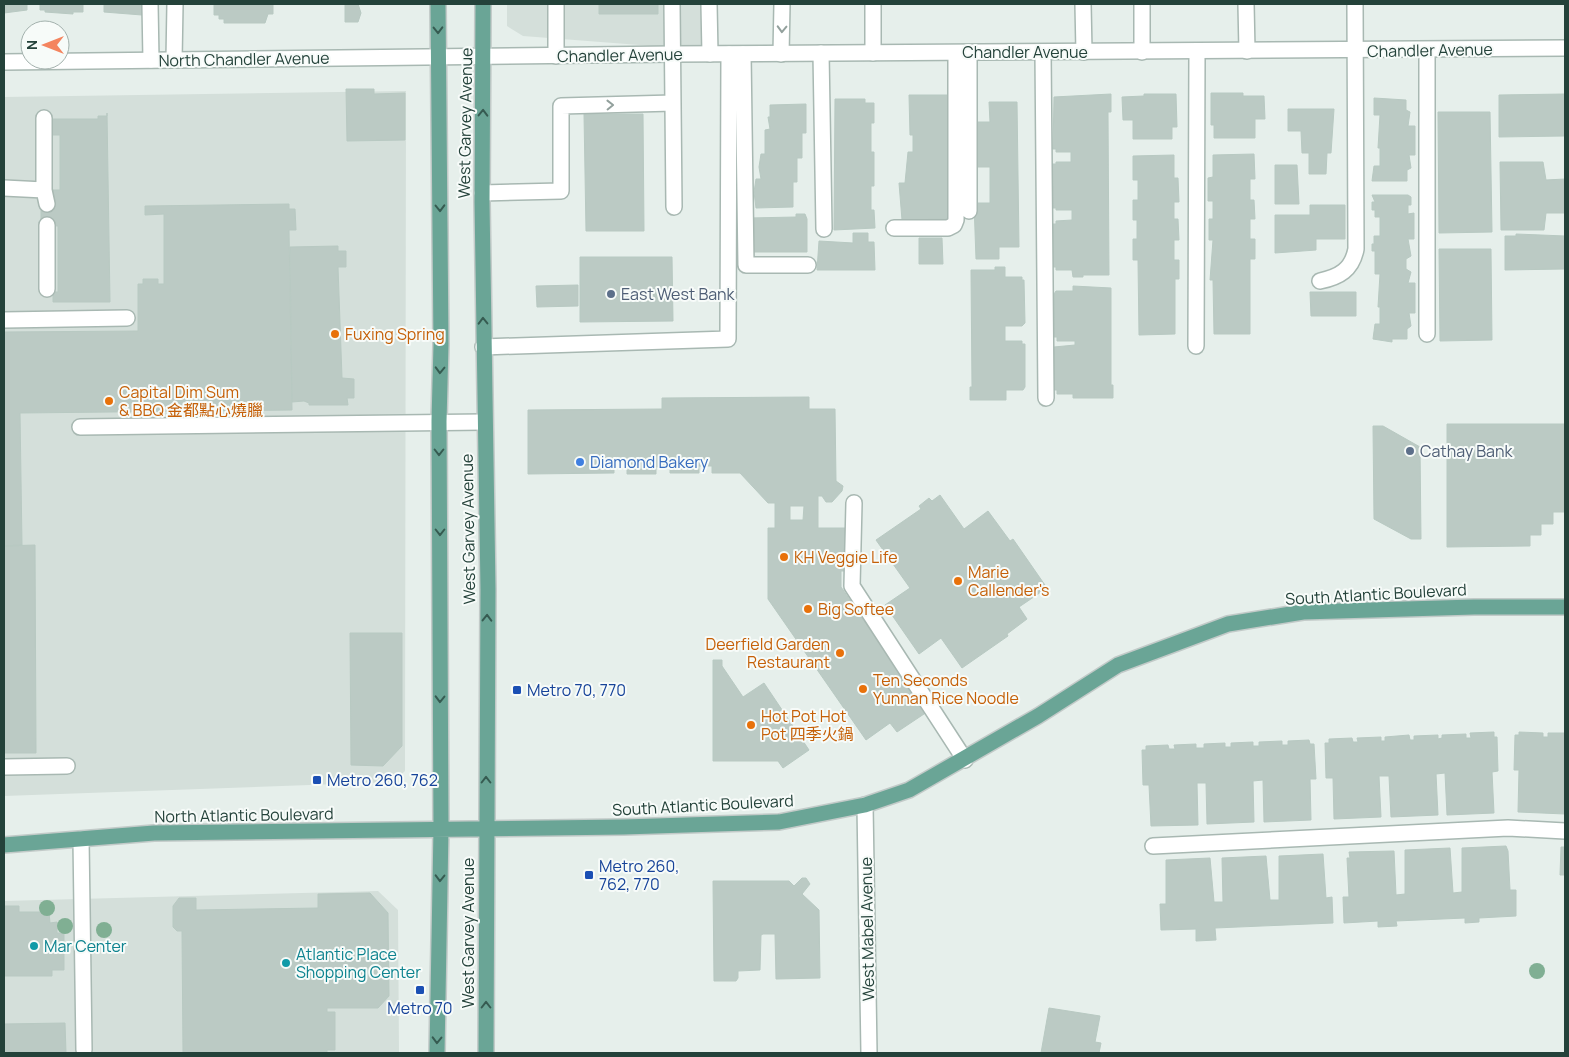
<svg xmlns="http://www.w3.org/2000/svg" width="1569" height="1057" viewBox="0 0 1569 1057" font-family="Manrope,'Noto Sans SC',sans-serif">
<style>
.built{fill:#d4dfda}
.building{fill:#bbcac4;stroke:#b8c9c2;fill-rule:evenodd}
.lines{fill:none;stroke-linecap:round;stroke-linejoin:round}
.lane-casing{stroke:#a8b8b2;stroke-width:18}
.street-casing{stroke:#a8b8b2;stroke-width:18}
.primary-casing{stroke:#c2cac8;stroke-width:18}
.lane{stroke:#fff;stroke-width:15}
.street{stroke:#fff;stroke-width:15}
.primary{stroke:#6aa596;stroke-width:15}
.tree{fill:#80af93}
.oneway{stroke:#92a09c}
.oneway2{stroke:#365b51}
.service-dot{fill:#5c6f8a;stroke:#f7fbf9;stroke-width:2}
.food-dot{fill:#e8710a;stroke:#f7fbf9;stroke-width:2}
.shop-dot{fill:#3f7fe0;stroke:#f7fbf9;stroke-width:2}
.transit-dot{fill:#1a4fb4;stroke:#f7fbf9;stroke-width:2}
.culture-dot{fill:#0f9aa8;stroke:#f7fbf9;stroke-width:2}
.labels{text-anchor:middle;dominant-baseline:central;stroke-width:4;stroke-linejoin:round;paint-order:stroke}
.street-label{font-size:16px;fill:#24423a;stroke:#f7fbf9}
.service-label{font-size:16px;fill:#4e5e75;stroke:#f7fbf9;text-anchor:start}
.food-label{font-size:16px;fill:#c56008;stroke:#f7fbf9;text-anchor:start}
.shop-label{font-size:16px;fill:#366cbe;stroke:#f7fbf9;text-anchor:start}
.transit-label{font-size:16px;fill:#164399;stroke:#f7fbf9;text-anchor:start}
.culture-label{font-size:16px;fill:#0d838f;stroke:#f7fbf9;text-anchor:start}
</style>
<rect width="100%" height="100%" fill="#e6efeb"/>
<path class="built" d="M507,4H704V50L523,36L507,26Z
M406,91L405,771L393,782L4,796V97Z
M378,891L398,910L399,1053H4V901Z"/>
<path class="building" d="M4,4H27V10L4,13Z
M40,4H83V12H73V14L45,12V10H40Z
M104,4H142V15L104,12Z
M214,4H273V14H268L265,23H224V19H219V15H214Z
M345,4H358L361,13L358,22H345Z
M599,4H658V14H599Z
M346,89H374V94L405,93V140L347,141Z
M1211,93H1243V96H1264L1265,119H1255V138H1214V125H1211Z
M1111,94V112H1108L1109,275H1083V277H1073L1072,270H1056V267H1053V224H1056V221L1072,220V210H1056V208H1053L1052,164H1056V162H1071V152H1056V149H1053L1054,97Z
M1144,94H1176L1177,127H1172V139H1133V120H1123L1122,97L1144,96Z
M1565,94V136L1499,137V95Z
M909,95H951L954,219L902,220L899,183H905L908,152H913V135H910Z
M1374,98L1406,100V110L1410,112L1408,126H1415V155H1409L1411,168L1407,170V181H1372L1374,166H1380V148H1378L1380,115H1374Z
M835,99H865V103H874V123H871V152H874V186H871V210H874L875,228L834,230Z
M989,102H1017L1019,247H999V259H976L974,203H990V167H974L975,122H990Z
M806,104V133H802V158H797V182H793V207L756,208L754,192L756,179H761L759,167L761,154H765V130L770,129L768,117H770V105Z
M1288,109H1334L1331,153H1327L1326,174H1309V153H1302L1301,131H1288Z
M1438,112H1490L1492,232L1439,233Z
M107,113L110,302H53V292H58V226L41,225V204H53V190H60V135H52V119H98V116H107Z
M584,114H643L644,231H586Z
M1254,154L1255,179H1250V200H1254L1255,219H1250V239H1255V259H1250V334H1214L1213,280H1210L1213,240H1209V219H1213V201H1208V178L1213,177V155Z
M1174,155V178H1178L1179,202H1174V219H1178L1179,240H1174V260H1179V279H1175V334L1139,335L1138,260H1133V239H1137V220H1133V200H1138V180H1133V156Z
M1500,162H1543L1546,180L1565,179V213H1546L1544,230H1501Z
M1275,165H1297L1299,204H1275Z
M1372,195H1408L1411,197V205H1408V214L1414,213V239H1408L1411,256L1406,259V269L1411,272L1408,283H1415V313H1409L1411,326L1407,329V339H1392V342L1373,339L1375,324H1380V307H1378L1380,274H1375V251H1372V244H1374V236H1380V217H1375V210H1372V202H1375Z
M289,204V209H295L296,230H289L292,410L20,413L22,545L4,546V332L138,331V284H143V279H158V284H164V214L145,215V206Z
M1310,205H1345V239H1316V250L1275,253V215H1310Z
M796,214H805L807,219V252H751L749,218L796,217Z
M853,233H868V242H874L875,270H817L819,241L853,243Z
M1516,234L1565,236V269L1505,270V236H1516Z
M919,238H942L943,264H919Z
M338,246V251H346V267H338L342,378L354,379V398H347L348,405H309V403L304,401L292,402L290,247Z
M1439,249H1491L1492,340L1440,341Z
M580,257H672L673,321L580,322Z
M995,267H1005V277H1022V280H1024L1025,323L1022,326H1005V341H1022V344H1025V387L1023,390H1006V400H970V387H972L971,270H995Z
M578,285V306L537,307L536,286Z
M1073,286L1111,288V385H1113V398H1073V394H1057V390H1054V347L1075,345V341H1057V337H1054V294L1056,291H1073Z
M1310,292H1356V316H1311Z
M809,397V409H835L836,481L843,486L842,491L832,502H826L822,496H818V528H845L846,571H841V587L927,712L897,732L890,723L866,740L768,599V528H775V503H768L740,473H712V466H699V473H670V467H656V474H627V467H614V473L528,474V410L662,409V398ZM790,506H804L803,520H790Z
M1447,424H1564V512H1553V524H1541V535H1530V546L1447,547Z
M1373,426H1383L1420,447L1421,539H1411L1374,519Z
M940,495L964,529L988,511L1010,541L1013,539L1047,588L1019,607L1027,619L1007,634L1008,636L962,668L941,638L919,654L885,605L910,588L876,540L921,509L919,506L929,498L932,501Z
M35,545L36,753H4V546Z
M350,633H402V746L383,766L351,765Z
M713,660H722V666L743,697L764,683L809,750L783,768L778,761H713Z
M1494,732V737H1497L1498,771L1492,772L1494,813L1447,815L1445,773L1436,774L1438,815L1391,817L1389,776H1379L1381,817L1334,819L1333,778H1326L1325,743H1329V739L1352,738L1353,742H1358L1357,738L1381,737V741H1385V737L1409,735L1410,740H1414V736L1438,735V739L1442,738V735L1466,734V738H1471L1470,733Z
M1519,732L1543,733V737H1548V733H1565V814L1518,812L1519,770H1514L1515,735H1519Z
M1309,740L1310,744H1314L1316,779H1310L1311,820L1264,822L1263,780L1253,781L1254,822L1207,824L1206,783H1197L1198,825L1151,826L1149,785H1143L1142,750H1146V746L1168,745L1169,749H1175L1174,745L1196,744V748H1204V744L1225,743V747H1231V743L1253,742V746H1259V742L1282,741V745H1288V741Z
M1506,846L1508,851L1510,890H1516V916L1479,918V922L1465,923V918L1396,921L1397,926L1378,927V921L1344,923L1343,897H1349L1347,858H1350L1349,852L1394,851L1396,895L1405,894V850L1450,848L1453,893L1462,892V848Z
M1561,847H1565V875H1560Z
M1323,854L1326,898L1332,897L1333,923L1215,928L1216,940L1196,941V929L1161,930L1160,904H1166V860L1210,858L1214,902H1223L1222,858L1266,856L1270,900H1279V856Z
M802,878H806L810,884L802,894L819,910L820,978L776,979L775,934H763L761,935L760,970L738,971V978L736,981H714L713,881H789L794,886Z
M370,893L388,913L389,996L378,1008H327V1012H335V1050H327V1053H183L182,931H177L173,927V906L179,898H196V910L318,908V894Z
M4,906H19V912H49L50,923L57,922V933H64V970H52V976H4Z
M1049,1008L1100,1016L1095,1042L1101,1043L1099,1053H1041Z
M65,1023L66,1053H4V1024Z"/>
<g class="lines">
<defs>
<path id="lane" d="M150,4L151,60
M556,4V56
M672,4L674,207
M709,4L710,54
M1083,4L1084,52
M1142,4V52
M1246,4L1247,51
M1427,50V334
M1043,52L1046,398
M821,53L824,229
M873,53V4
M743,54L746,265H808
M781,54L782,4
M174,60L175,4
M4,188L44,190L47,204
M44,190V118
M482,193L561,191V106L673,103
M969,211V53
M47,225V289
M894,228H948L954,225L956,220V53
M1320,281C1339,277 1352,270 1356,249L1355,4
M4,320L127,318
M1196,346L1197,51
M483,347L728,339L729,54
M80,427L484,422
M854,503L852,586L965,760
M4,767L67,766
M81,839L84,1050
M1153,846L1508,828L1565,831"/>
<path id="street" d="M4,62L673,54L1565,48
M865,805L869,1053"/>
<path id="primary" d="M483,4L482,202L488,589L486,1053
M4,845L154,833L624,827L779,822L865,805L909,790L1038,716L1118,665L1228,624L1303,612L1474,607H1565
M437,1053L441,829L439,421L441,345L438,4"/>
</defs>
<use href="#lane" class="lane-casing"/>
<use href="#street" class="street-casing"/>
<use href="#primary" class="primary-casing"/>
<use href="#lane" class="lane"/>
<use href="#street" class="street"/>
<use href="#primary" class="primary"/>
</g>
<g class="tree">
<circle cx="47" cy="908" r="8"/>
<circle cx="65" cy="926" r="8"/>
<circle cx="104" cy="930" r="8"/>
<circle cx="1537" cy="971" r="8"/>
</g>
<defs><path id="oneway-chevron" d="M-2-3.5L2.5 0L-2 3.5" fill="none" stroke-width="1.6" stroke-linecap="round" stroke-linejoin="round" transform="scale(1.25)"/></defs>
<g class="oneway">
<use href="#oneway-chevron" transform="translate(782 29) rotate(92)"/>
<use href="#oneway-chevron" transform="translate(610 105) rotate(-1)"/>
</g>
<g class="oneway2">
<use href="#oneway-chevron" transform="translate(438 30) rotate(89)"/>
<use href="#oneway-chevron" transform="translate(483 113) rotate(-89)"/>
<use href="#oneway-chevron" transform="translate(440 208) rotate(89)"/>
<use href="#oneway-chevron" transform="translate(483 321) rotate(-91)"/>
<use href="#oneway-chevron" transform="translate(440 370) rotate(92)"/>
<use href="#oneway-chevron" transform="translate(439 452) rotate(90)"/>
<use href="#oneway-chevron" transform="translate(440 532) rotate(90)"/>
<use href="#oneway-chevron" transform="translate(487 618) rotate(-89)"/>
<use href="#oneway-chevron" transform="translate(440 699) rotate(91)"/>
<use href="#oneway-chevron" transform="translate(486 780) rotate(-90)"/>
<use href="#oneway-chevron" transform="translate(440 878) rotate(91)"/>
<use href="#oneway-chevron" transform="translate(486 1005) rotate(-90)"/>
<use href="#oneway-chevron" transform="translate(437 1040) rotate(91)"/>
</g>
<g class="service-dot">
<circle cx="611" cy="294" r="5"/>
<circle cx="1410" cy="451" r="5"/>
</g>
<g class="food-dot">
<circle cx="335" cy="334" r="5"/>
<circle cx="109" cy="401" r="5"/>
<circle cx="784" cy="557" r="5"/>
<circle cx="958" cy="581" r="5"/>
<circle cx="808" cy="609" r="5"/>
<circle cx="840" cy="653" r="5"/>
<circle cx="863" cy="689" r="5"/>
<circle cx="751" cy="725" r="5"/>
</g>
<circle class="shop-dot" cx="580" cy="462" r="5"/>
<g class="transit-dot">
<rect x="512" y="685" width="10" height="10" rx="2.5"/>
<rect x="312" y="775" width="10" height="10" rx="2.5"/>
<rect x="584" y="870" width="10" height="10" rx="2.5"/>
<rect x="415" y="985" width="10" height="10" rx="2.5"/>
</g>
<g class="culture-dot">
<circle cx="34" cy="946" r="5"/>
<circle cx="286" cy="963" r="5"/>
</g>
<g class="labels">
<g class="street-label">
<text transform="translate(1430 50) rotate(-1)">Chandler Avenue</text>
<text x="1025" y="52">Chandler Avenue</text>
<text transform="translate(620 55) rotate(-1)">Chandler Avenue</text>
<text transform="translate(244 59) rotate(-1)">North Chandler Avenue</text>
<text transform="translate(465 123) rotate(-89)">West Garvey Avenue</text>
<text transform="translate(468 529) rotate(-91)">West Garvey Avenue</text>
<text transform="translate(1376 594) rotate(-3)">South Atlantic Boulevard</text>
<text transform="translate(703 805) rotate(-3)">South Atlantic Boulevard</text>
<text transform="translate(244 815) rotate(-1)">North Atlantic Boulevard</text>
<text transform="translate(867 929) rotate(-91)">West Mabel Avenue</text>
<text transform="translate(468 933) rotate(-90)">West Garvey Avenue</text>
</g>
<g class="service-label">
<text x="621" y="294">East West Bank</text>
<text x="1420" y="451">Cathay Bank</text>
</g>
<g class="food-label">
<text x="345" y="334">Fuxing Spring</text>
<text x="119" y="392">Capital Dim Sum<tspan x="119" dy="18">&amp; BBQ 金都點心燒臘</tspan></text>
<text x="794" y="557">KH Veggie Life</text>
<text x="968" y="572">Marie<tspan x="968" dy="18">Callender's</tspan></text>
<text x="818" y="609">Big Softee</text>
<text x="830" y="644" text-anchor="end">Deerfield Garden<tspan x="830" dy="18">Restaurant</tspan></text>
<text x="873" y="680">Ten Seconds<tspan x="873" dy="18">Yunnan Rice Noodle</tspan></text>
<text x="761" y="716">Hot Pot Hot<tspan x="761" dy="18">Pot 四季火鍋</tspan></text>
</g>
<g class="shop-label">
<text x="590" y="462">Diamond Bakery</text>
</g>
<g class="transit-label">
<text x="527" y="690">Metro 70, 770</text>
<text x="327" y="780">Metro 260, 762</text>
<text x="599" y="866">Metro 260,<tspan x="599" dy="18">762, 770</tspan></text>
<text x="420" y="1008" text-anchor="middle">Metro 70</text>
</g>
<g class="culture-label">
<text x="44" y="946">Mar Center</text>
<text x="296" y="954">Atlantic Place<tspan x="296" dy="18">Shopping Center</tspan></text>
</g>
</g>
<rect width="1569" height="1057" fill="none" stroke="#24423a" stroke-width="10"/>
<g transform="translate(45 45) rotate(270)"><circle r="24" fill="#f7fbf9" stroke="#a3b1ad"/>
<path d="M0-4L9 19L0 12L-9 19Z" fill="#f4845f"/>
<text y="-8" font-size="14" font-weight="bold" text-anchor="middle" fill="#24423a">N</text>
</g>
</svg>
